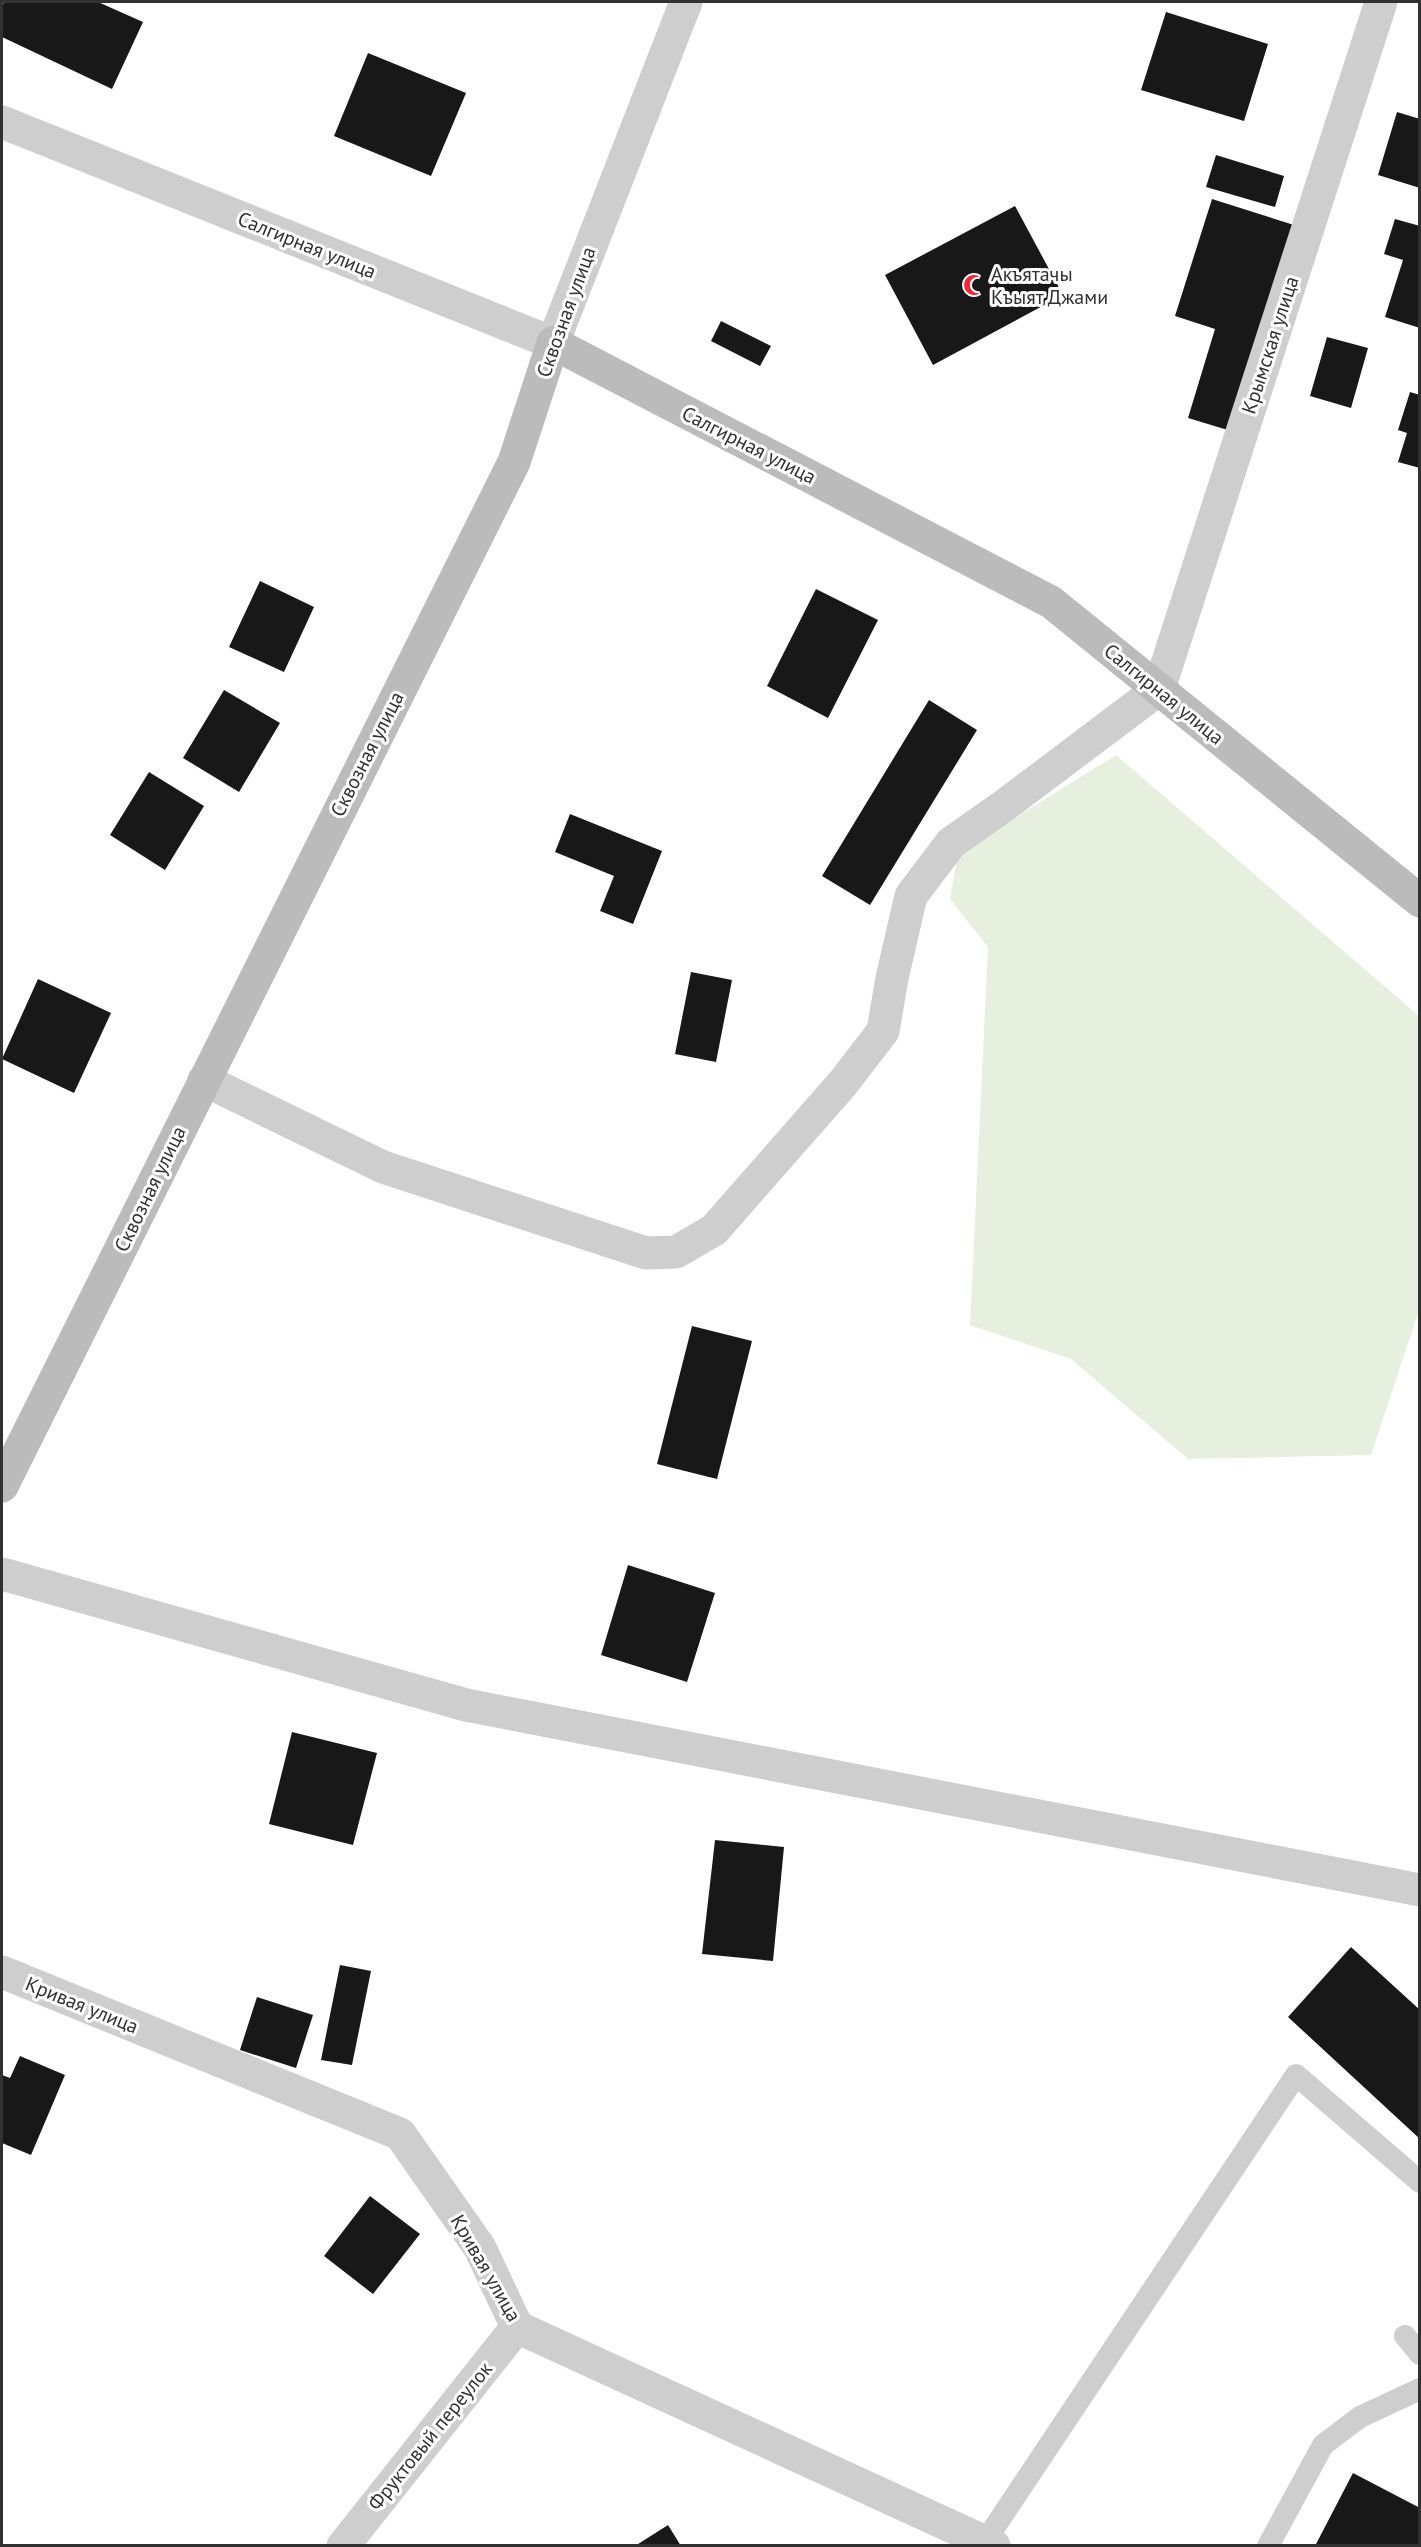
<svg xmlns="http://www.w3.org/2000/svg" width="1421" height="2547" viewBox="0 0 1421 2547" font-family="'PT Sans',sans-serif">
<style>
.green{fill:#e7efde}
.building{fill:#181818}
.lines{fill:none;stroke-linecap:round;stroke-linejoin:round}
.service{stroke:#cecece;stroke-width:22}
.minor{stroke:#cecece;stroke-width:33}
.secondary{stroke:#bbb;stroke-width:33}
.labels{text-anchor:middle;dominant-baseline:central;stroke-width:6;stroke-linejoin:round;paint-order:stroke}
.street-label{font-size:20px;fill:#313131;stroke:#fff}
.poi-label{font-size:20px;fill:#313131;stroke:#fff;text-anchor:start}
</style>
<rect width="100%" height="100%" fill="#fff"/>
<path class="green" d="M1116,755L1419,1016V1310L1371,1455L1188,1459L1071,1359L970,1325L988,947L950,899L958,853Z"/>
<path class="building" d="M4,2H98L143,22L112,89L2,37V7Z
M1166,12L1268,44L1244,121L1141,90Z
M368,53L466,93L431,176L334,136Z
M1397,112L1420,119V188L1378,175Z
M1216,155L1284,176L1275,207L1206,187Z
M1212,199L1294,225L1231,431L1188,418L1215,329L1175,316Z
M1015,206L1063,295L933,365L885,275Z
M1395,219L1420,226V328L1385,317L1403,260L1384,254Z
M721,321L771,346L760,366L711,341Z
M1327,337L1368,348L1351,408L1310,396Z
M1410,392L1420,395V468L1398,462L1407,433L1398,430Z
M260,581L314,607L284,672L229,647Z
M816,589L878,620L828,718L767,686Z
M224,690L280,723L239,792L183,758Z
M929,700L977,730L870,905L822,876Z
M149,772L204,806L165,870L110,835Z
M570,814L662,851L633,924L600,911L614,876L555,852Z
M691,972L732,980L716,1062L675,1054Z
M38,979L111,1013L74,1093L2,1059Z
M692,1326L752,1341L717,1479L657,1464Z
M628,1565L715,1593L687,1682L601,1655Z
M292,1732L377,1753L353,1845L269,1824Z
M715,1840L784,1847L773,1961L702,1954Z
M1351,1947L1420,2010V2139L1288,2017Z
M340,1965L371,1971L352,2065L321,2060Z
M257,1997L313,2015L296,2068L240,2050Z
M20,2056L65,2075L31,2155L2,2143V2075L10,2078Z
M370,2196L420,2234L373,2294L324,2256Z
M1353,2473L1420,2508V2546H1315Z
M668,2525L681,2546H635Z"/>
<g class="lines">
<path class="service" d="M1405,2336L1420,2354
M986,2540L1296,2075L1420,2182
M1268,2546L1323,2445L1360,2417L1420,2389"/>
<path class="minor" d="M2,122L553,343L686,2
M204,1080L383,1167L646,1253L676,1252L714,1230L843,1083L883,1031L892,978L911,896L951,843L1005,805L1159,689L1381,2
M2,1574L466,1705L1420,1890
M2,1972L400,2134L480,2248L517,2327L994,2546
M343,2546L517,2327"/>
<path class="secondary" d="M2,1486L514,462L553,343L1051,602L1420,901"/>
</g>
<defs>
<symbol id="mosque-bare" viewBox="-9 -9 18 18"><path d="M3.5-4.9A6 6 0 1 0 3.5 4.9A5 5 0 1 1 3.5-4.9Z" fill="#f62535" stroke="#fff" stroke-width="2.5" paint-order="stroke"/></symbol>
</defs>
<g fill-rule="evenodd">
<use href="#mosque-bare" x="959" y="270" width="30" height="30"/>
</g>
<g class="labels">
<g class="street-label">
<text transform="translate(307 245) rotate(22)">Салгирная улица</text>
<text transform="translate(566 312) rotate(-70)">Сквозная улица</text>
<text transform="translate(1270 345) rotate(-72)">Крымская улица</text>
<text transform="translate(749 445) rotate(27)">Салгирная улица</text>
<text transform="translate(1164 694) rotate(39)">Салгирная улица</text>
<text transform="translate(367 754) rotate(-63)">Сквозная улица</text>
<text transform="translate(150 1189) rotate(-64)">Сквозная улица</text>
<text transform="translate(82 2005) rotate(22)">Кривая улица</text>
<text transform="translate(486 2268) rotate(60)">Кривая улица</text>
<text transform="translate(430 2436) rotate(-51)">Фруктовый переулок</text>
</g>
<g class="poi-label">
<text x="991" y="274">Акъятачы<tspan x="991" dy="23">Къыят Джами</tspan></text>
</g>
</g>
<rect width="1421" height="2547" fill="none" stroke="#313131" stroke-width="6"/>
</svg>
